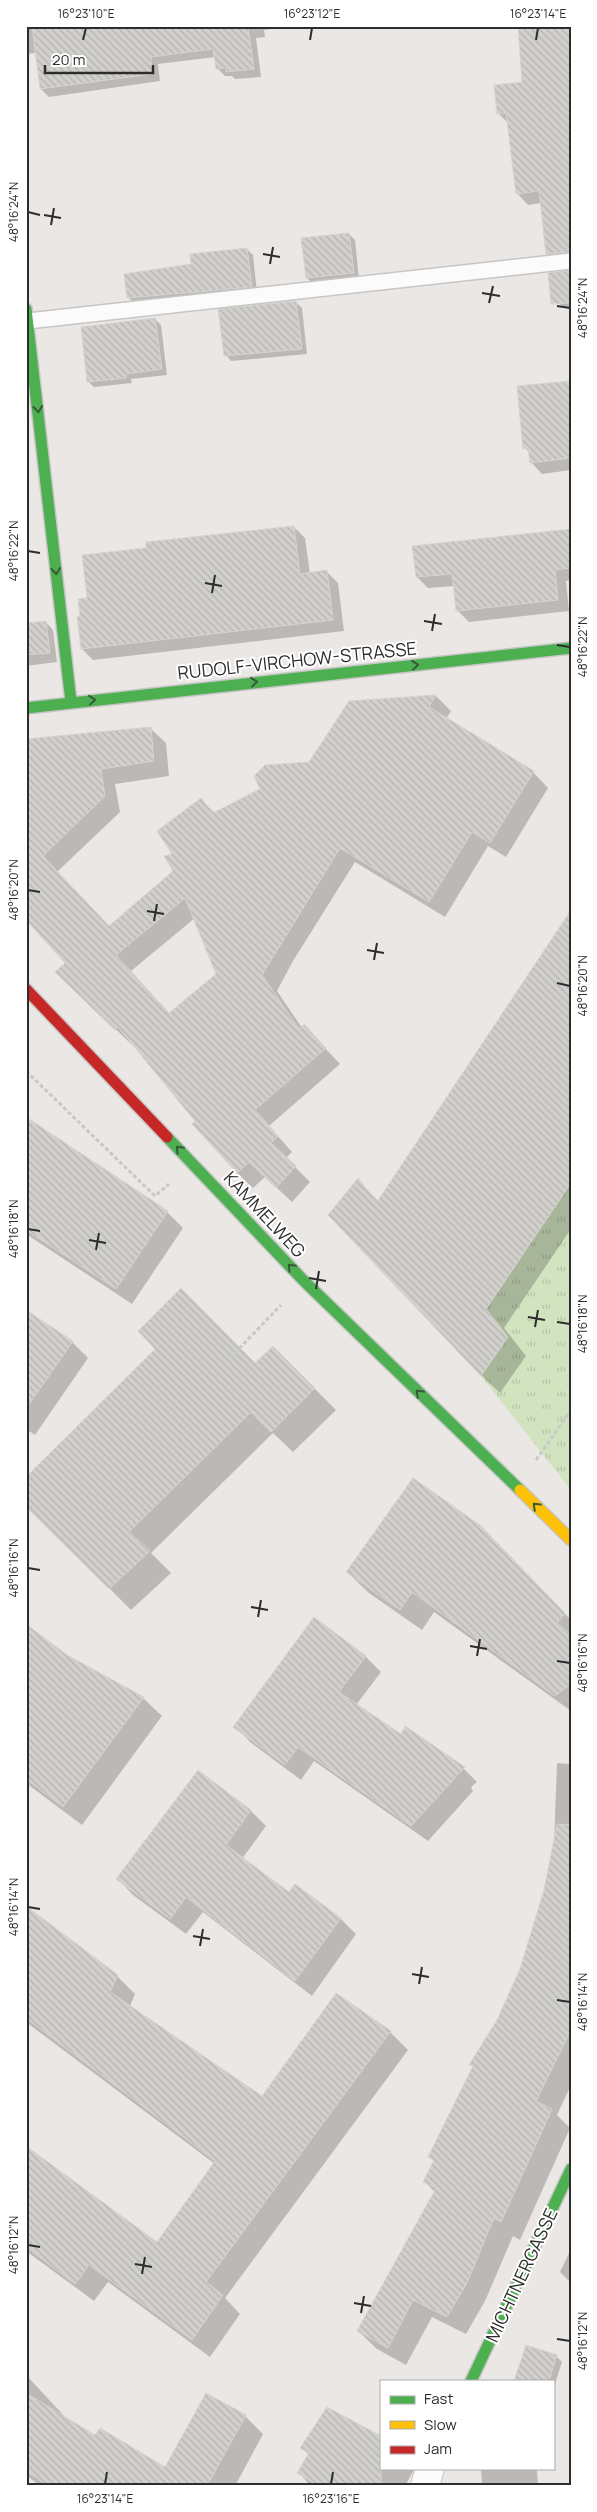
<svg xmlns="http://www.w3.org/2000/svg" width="597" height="2512" viewBox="0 0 597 2512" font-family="Manrope,sans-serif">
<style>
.park{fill:url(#park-tufts)}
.shadow{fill:#0003;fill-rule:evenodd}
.building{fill:url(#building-back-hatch);stroke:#d6d3d0;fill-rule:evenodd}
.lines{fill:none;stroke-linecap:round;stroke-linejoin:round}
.lane-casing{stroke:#c7c6c6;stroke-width:18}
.street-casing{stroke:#c7c6c6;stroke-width:30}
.fast-casing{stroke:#c7c6c6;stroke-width:14}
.slow-casing{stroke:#c7c6c6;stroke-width:14}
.jam-casing{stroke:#c7c6c6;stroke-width:14}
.path{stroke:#c8c8c8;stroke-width:3;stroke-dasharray:4 2.5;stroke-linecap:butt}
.lane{stroke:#fcfbfb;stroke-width:15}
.street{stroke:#fcfbfb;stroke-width:28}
.fast{stroke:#4caf50;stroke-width:11}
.slow{stroke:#ffc107;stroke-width:11}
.jam{stroke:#c62828;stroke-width:11}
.oneway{stroke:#385a39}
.ticks{fill:none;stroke:#2d2d2d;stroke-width:2}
.labels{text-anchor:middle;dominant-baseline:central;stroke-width:4;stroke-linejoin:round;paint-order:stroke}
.street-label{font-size:18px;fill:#2d2d2d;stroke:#fff}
.neatline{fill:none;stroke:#2d2d2d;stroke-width:2}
.ticks-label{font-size:12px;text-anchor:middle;fill:#2d2d2d}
</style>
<defs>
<pattern id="park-tufts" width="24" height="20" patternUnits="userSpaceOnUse" patternTransform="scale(1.25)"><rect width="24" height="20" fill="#d1e4bf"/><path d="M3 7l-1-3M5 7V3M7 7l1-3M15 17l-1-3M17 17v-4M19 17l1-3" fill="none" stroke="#b4c4a4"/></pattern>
<pattern id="building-back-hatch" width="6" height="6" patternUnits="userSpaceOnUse" patternTransform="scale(1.25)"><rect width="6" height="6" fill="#d2d0cd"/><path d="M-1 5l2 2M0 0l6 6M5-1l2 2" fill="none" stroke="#b5b3b0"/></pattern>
</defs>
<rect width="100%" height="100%" fill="#ebe7e4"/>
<path class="park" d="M571,1183V1490L481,1376L508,1337L486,1309Z"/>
<path class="shadow" d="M26,26H283V27L264,30L265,37L256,38L261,77L235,79L232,76H225L217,68L216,57L158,64L160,81L49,97L41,89L37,53L26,54Z
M571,26V264L558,265L547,254L541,203L528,205L517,193L509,124L498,113Z
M349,234L355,240L359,279L313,284L307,278Z
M247,249L253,255L257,292L134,303L128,297L192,265Z
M571,271V307H563L551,296Z
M296,302L302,308L307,354L231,361L226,355Z
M155,319L161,325L167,375L131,379L132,383L94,387L88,381Z
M571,382V470L542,474L531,462L530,453L525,448Z
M294,527L305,538L310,574L327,572L338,583L344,631L93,660L82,649L81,618L89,599Z
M571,530V580L566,581L569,611L469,622L457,610L455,586L428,588L417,577Z
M46,622L53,630L57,662L26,666V624Z
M436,696L451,711L446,719L533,772L548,788L506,857L488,846L445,917L355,862L293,961L277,991L302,1028L304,1026L340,1064L269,1126L292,1152L286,1158L310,1182L292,1202L265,1177L253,1188L237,1173L132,1043L131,1044L57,972L67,963L26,918V740L150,728L166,743L169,776L115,784L120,812L57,872L109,927L174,872V854L201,800L215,813L310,763L350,702ZM195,918L218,974L170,1014L131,971Z
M571,912V1229L504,1328L526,1356L500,1393L481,1375L358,1180L379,1202Z
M26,1119L167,1212L183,1228L132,1304L26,1234Z
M26,1311L72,1342L88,1358L35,1435L26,1429Z
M273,1347L336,1410L293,1452L273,1433L151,1553L171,1573L131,1610L26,1505L157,1349L256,1364Z
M501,1548L571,1620V1711L434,1612L422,1630L369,1593L347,1572Z
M26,1625L66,1656L143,1698L162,1716L82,1825L26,1783Z
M365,1656L381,1672L356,1705L402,1736L462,1767L477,1782L471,1787L473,1791L428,1841L314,1761L301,1780L250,1742L235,1726Z
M569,1748H571V2085L557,2115L570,2128L520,2240L513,2236L485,2301L466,2334L432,2317L406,2365L377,2349L358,2331L435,2192L425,2182L434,2161L430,2157L474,2067L471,2064L498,2020L521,1969L545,1890L554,1844L557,1763L569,1764Z
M198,1772L251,1811L266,1826L242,1859L289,1894L296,1886L341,1919L356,1934L312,1996L203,1912L186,1934L133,1895L118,1879Z
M26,1908L117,1976L135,1994L130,2006L262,2098L390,2032L408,2050L225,2298L240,2314L210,2357L108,2282L94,2301L26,2251V2148L157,2244L215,2164L26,2022Z
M571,2249V2283L560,2272Z
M556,2356L562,2362L553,2390V2381H515Z
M26,2375L68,2420L96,2437L165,2469L245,2416L263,2434L235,2486H40L26,2475Z
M301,2447L381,2468H415L405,2486H311L299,2473L309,2455Z
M500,2468H534L537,2471L538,2486H482L481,2470Z"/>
<path class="building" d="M32,26H248L254,69L226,72V68L216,69L213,49L151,57L152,74L40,89Z
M518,26H571V252L546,254L539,191L516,194L506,113L497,114L494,85L522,82Z
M349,233L354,273L306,278L301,238Z
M247,248L252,287L127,298L124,274L191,264L190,254Z
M571,270V303L551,304L548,273Z
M296,301L302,349L224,356L218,309Z
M155,318L162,369L126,374V378L87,382L81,327Z
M571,381V458L530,463L528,448L523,449L517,386Z
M294,526L300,574L327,570L333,620L81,649L77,617L80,616L78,599L87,598L82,555L146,548V542Z
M571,529V568L555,570L558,600L456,611L452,574L416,577L412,546Z
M46,621L50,653L26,655V623Z
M436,695L429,707L534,771L490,843L472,832L429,902L340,848L262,975L299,1029L304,1024L326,1048L255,1110L278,1136L271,1143L296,1166L276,1188L249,1162L237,1173L192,1124L195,1121L118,1027L115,1030L55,972L65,963L26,920V739L151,727L154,761L101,769L105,796L43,856L109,926L173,871L164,856L172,854L157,831L201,798L213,813L260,789L254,776L265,765L309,762L349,701ZM185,898L216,974L169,1013L116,955Z
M571,910V1183L486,1309L508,1337L481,1376L328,1215L358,1178L377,1202Z
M26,1117L168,1211L116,1289L26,1230Z
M181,1288L255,1363L273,1346L315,1388L271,1432L251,1412L129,1532L150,1551L109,1589L26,1507V1477L155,1349L138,1331Z
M26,1310L73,1341L26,1409Z
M413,1478L480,1525L565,1613L557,1623L571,1634V1684L555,1696L412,1592L400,1610L346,1572Z
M314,1617L366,1656L339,1692L401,1734L405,1726L465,1767L411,1826L298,1747L285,1765L233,1727Z
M26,1624L67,1655L144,1697L63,1807L26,1779Z
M198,1770L251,1810L226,1845L289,1892L295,1884L341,1918L295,1981L186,1897L170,1919L116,1879Z
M557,1824L571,1825V2030L536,2101L552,2109L501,2222L494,2218L467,2283L447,2317L413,2300L388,2348L357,2331L436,2188L423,2182L434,2160L428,2157L473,2066L469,2065L497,2020L520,1969L544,1890Z
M26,1906L118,1975L110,1992L262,2096L336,1993L391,2031L206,2282L223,2295L192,2340L89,2265L75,2284L26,2247V2146L157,2242L215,2161L26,2018Z
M526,2345L557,2355L549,2381H514Z
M26,2393L95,2435L100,2428L165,2467L206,2393L246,2415L207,2486H49L26,2471Z
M327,2407L381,2436V2486H319L297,2473L309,2453L300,2448Z"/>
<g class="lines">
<defs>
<path id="lane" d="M28,321L571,261"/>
<path id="street" d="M425,2486L430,2468"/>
<path id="fast" d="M26,309L71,702
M26,708L571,648
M167,1137L304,1281L520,1490
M471,2381L571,2169"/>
<path id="slow" d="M520,1490L571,1540"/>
<path id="jam" d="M26,989L167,1137"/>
</defs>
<use href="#lane" class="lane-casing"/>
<use href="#street" class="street-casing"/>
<use href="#fast" class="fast-casing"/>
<use href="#slow" class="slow-casing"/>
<use href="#jam" class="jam-casing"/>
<path class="path" d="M26,1071L155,1196L169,1184
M230,1358L281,1305
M536,1460L571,1410"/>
<use href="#lane" class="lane"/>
<use href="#street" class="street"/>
<use href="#fast" class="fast"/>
<use href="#slow" class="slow"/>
<use href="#jam" class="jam"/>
</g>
<defs><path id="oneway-chevron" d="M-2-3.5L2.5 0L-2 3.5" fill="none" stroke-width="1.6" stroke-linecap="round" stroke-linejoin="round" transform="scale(1.25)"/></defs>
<g class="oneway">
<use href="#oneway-chevron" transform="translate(38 409) rotate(84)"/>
<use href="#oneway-chevron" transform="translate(56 571) rotate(84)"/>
<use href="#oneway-chevron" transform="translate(415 665) rotate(-6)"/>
<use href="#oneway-chevron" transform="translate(254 682) rotate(-6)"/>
<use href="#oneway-chevron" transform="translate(92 700) rotate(-6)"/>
<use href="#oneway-chevron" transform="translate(179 1149) rotate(-133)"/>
<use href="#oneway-chevron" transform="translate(291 1267) rotate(-133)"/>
<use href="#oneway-chevron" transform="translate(419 1393) rotate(-136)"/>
<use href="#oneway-chevron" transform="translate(536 1506) rotate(-136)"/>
</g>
<path class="ticks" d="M83,40L86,28M310,40L312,28M536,40L538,28M28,212L40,215M44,215L61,218M51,225L54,208M263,254L280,257M270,264L273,247M482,293L500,296M489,303L493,286M557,306L570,308M28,551L40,553M205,583L222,586M212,593L215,575M424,621L442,624M432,631L435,614M557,645L570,647M28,890L40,892M147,911L164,914M154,921L157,904M367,950L384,953M374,960L377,943M557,983L570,986M28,1229L40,1231M89,1240L106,1243M96,1250L99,1233M309,1278L326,1281M316,1289L319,1271M528,1317L545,1320M557,1322L570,1324M535,1327L538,1310M28,1568L40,1570M251,1607L268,1610M258,1617L261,1600M470,1646L487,1649M477,1656L480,1639M557,1661L570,1663M28,1907L40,1909M193,1936L210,1939M200,1946L203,1929M412,1974L429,1977M419,1984L422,1967M557,2000L570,2002M28,2245L40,2247M135,2264L152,2267M142,2274L145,2257M354,2303L371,2306M361,2313L364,2296M557,2339L570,2341M105,2484L107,2472M331,2484L333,2472"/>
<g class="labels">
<g class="street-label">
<text transform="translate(297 660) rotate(-6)">RUDOLF-VIRCHOW-STRASSE</text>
<text transform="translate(265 1214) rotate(47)">KAMMELWEG</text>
<text transform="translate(521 2275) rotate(-65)">MICHTNERGASSE</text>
</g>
</g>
<rect width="597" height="2512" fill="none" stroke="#ffffff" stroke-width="55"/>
<rect x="380" y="2380" width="175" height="90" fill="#ffffff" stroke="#ababab"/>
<rect x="390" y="2396" width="25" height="8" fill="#4caf50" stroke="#ababab"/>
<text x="424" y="2404" font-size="15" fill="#2d2d2d">Fast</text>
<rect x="390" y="2421" width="25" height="8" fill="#ffc107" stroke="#ababab"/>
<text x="424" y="2430" font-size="15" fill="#2d2d2d">Slow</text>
<rect x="390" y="2446" width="25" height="8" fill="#c62828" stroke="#ababab"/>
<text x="424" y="2454" font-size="15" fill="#2d2d2d">Jam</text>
<path d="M45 65v8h108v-8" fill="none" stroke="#2d2d2d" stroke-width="2.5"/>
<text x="52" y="65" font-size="15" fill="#2d2d2d" stroke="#ffffff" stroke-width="4" paint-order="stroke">20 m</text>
<rect x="28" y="28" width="542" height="2456" class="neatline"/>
<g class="ticks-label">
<text x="86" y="18">16°23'10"E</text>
<text x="312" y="18">16°23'12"E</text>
<text x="538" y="18">16°23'14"E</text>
<text transform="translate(14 212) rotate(-90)" y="4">48°16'24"N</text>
<text transform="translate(583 308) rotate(-90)" y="4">48°16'24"N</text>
<text transform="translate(14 551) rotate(-90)" y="4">48°16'22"N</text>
<text transform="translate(583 647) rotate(-90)" y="4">48°16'22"N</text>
<text transform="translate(14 890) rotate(-90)" y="4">48°16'20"N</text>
<text transform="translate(583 986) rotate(-90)" y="4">48°16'20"N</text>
<text transform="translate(14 1229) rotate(-90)" y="4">48°16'18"N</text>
<text transform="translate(583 1324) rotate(-90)" y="4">48°16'18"N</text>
<text transform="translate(14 1568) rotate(-90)" y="4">48°16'16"N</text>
<text transform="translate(583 1663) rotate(-90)" y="4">48°16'16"N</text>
<text transform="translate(14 1907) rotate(-90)" y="4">48°16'14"N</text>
<text transform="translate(583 2002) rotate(-90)" y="4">48°16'14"N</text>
<text transform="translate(14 2245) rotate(-90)" y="4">48°16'12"N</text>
<text transform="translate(583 2341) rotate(-90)" y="4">48°16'12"N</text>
<text x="105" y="2503">16°23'14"E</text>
<text x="331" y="2503">16°23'16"E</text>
</g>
</svg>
